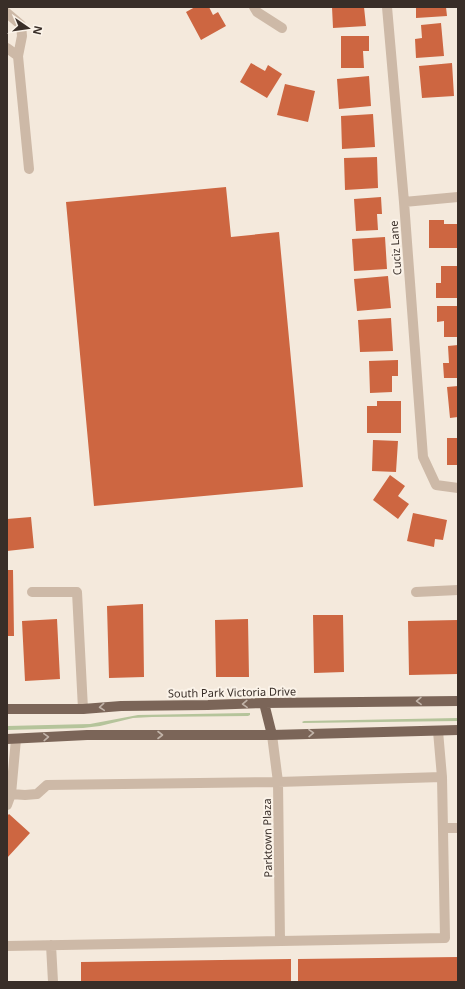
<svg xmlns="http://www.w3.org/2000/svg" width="465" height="989" viewBox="0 0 465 989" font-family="'Noto Sans',sans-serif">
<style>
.green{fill:#b5c49b}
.building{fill:#cd6641}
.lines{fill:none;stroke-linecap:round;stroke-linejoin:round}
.minor{stroke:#cdb9a7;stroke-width:10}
.major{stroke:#7b6558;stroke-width:10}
.oneway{stroke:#c1b3a8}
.labels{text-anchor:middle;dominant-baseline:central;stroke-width:4;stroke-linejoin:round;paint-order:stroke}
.street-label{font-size:11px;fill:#392e28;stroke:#fbf3e9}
</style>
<rect width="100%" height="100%" fill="#f4e9dc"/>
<path class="green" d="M247,713H250V715L248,716L152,717L133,718L100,726L83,728L7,730V726L90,724L138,715Z
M458,718V721L303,723L302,722L304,721Z"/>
<path class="building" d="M195,7H209L213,15L218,12L226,26L201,40L186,12Z
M332,7H364L366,26L333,28Z
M416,7H446L447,16L416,18Z
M441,23L444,56L416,58L415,39L422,38L421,25Z
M341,36H369V51H363L364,68H341Z
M251,63L265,71L268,65L282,74L267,98L240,82Z
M452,63L454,96L422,98L419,66Z
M369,76L371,106L339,109L337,79Z
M285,84L315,91L308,122L277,115Z
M373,114L375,147L342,149L341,116Z
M377,157L378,188L345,190L344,158Z
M226,187L231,237L279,232L303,487L94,506L66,202Z
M381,197L382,214H377L378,230L356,231L354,199Z
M429,220H444V224H458V248H429Z
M385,237L387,269L354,271L352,239Z
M441,266H458V298H436V283H441Z
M388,276L391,308L357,311L354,279Z
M437,306H458V337H444V321L437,322Z
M391,318L393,351L360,352L358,320Z
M458,345V378H444L443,363H449L448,346Z
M398,360V376H392V392L370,393L369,361Z
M458,386V417L450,418L447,387Z
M377,401H401V433H367V406H377Z
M447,438H458V465H447Z
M373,440L398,441L396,472L372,471Z
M390,475L405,486L398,496L409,504L398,519L373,500Z
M413,513L447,520L443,540L435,539L434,547L407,541Z
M31,517L34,548L7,551V519Z
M7,570H13L14,636H7Z
M143,604L144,677L109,678L107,606Z
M313,615H343L344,672L314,673Z
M57,619L60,679L25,681L22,621Z
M248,619L249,677H216L215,620Z
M458,620V674L409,675L408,621Z
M9,814L30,833L7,858V816Z
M458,957V982H298V959Z
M291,959V982H81V962Z"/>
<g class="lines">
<path class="minor" d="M254,7L257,12L282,28
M387,7L404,202L423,457L436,485L458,488
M7,13L21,25L22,36L18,56L29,169
M7,48L18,56
M404,202L458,197
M32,592H77L83,709
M416,592L458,590
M272,735L278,782L280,941
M11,794L25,795L37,794L47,785L278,782L442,777
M7,805L11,794L16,739
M443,828H458
M51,945L53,982
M7,946L445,938L442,777L438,731"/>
<path class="major" d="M264,703L272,735
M7,709H83L121,706L208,705L264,703L458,701
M7,739L87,735H272L458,730"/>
</g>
<defs><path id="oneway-chevron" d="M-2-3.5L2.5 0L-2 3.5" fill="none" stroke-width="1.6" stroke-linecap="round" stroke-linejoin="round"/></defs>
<g class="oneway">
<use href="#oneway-chevron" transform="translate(419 701) rotate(179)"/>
<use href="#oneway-chevron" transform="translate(245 704) rotate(178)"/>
<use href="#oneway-chevron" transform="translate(102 707) rotate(175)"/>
<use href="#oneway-chevron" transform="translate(311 733) rotate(-1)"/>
<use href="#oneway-chevron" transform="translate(160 735)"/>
<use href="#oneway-chevron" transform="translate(46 737) rotate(-3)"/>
</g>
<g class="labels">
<g class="street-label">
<text transform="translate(395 248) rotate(-94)">Cuciz Lane</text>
<text transform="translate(232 692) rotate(-1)">South Park Victoria Drive</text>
<text transform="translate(267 838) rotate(-91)">Parktown Plaza</text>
</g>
</g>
<rect width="465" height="989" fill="none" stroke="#392e28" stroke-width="16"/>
<g transform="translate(28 28) rotate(103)" stroke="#fbf3e9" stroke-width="3" paint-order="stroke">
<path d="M0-3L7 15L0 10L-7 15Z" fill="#392e28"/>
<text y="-6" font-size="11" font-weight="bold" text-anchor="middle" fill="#392e28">N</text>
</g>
</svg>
